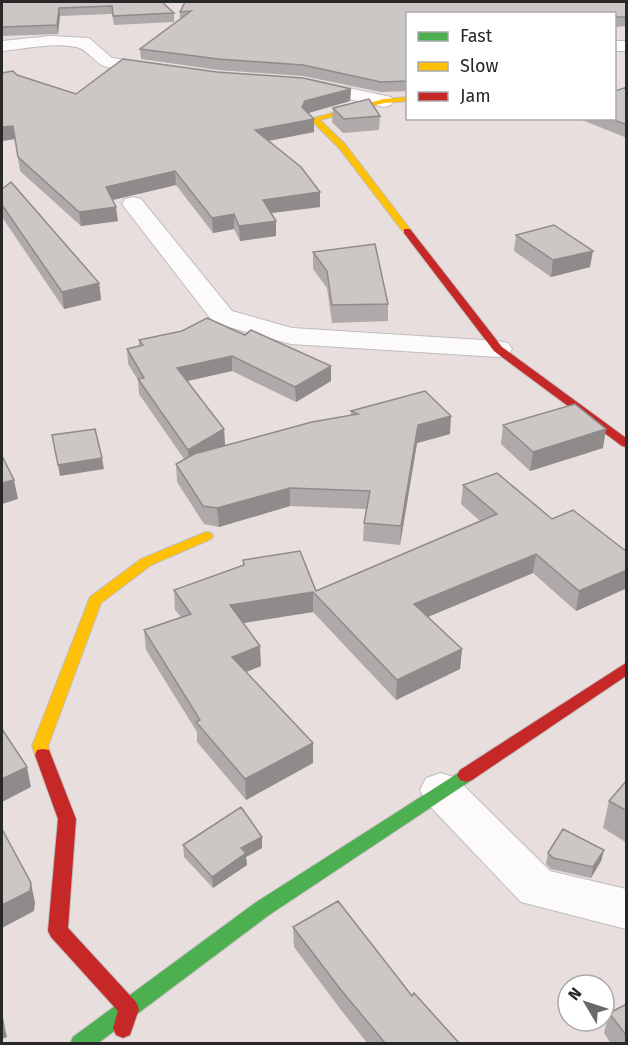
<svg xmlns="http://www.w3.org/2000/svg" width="628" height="1045" viewBox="0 0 628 1045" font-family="'Fira Sans',sans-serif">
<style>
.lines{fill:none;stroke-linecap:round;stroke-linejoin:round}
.street-casing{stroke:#bfbdbd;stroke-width:2}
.fast-casing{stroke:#bfbdbd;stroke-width:2}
.slow-casing{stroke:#bfbdbd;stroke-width:2}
.jam-casing{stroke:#bfbdbd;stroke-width:2}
.street{fill:#fcfafa;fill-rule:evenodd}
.fast{fill:#4caf50;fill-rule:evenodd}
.slow{fill:#ffc107;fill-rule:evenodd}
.jam{fill:#c62828;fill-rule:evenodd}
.wall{fill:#afaaa9}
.shaded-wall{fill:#8f8b8a}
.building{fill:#ccc6c5;stroke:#8f8b8a;stroke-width:1.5}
</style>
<rect width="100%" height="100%" fill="#e8dedd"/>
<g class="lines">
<defs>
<path id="street" d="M51,36L89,38L112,58L163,65L169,66L172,70L169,74L163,75L107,67C95,64 88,49 76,47C53,42 25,49 2,51V41Z
M614,41H626V51H614Z
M307,79L391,97L393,101L391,105L384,107L301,88L298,84L301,80Z
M133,197L141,199L232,311L292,328L498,341L508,343L512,349L508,355L498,357L291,344L214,323L122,204L125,199Z
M441,773L456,778L550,871L626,889V929L521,902L426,802L420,790L426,778Z"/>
<path id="fast" d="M466,768L472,770L475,775L472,780L269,915L97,1044H70L73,1037L255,903Z"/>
<path id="slow" d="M408,97V101L384,103L320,120L345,144L410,229L412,231L407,234L404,233L339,148L310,119L384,99Z
M206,532L211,533L213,536L211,539L151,565L101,603L48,746L51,755L49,760L43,761L37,760L32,746L90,597L141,559Z"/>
<path id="jam" d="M404,229H410L502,347L626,438V447L622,446L494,351L404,233Z
M626,663V676L472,780L466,782L460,780L457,775L460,770Z
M43,749L49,750L51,755L76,819L68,928L136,1002L139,1009L130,1035L123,1038L116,1035L113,1028L118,1011L51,937L48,931L58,819L35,755L37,750Z"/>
</defs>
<use href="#street" class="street-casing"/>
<use href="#fast" class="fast-casing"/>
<use href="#slow" class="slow-casing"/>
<use href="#jam" class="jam-casing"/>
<use href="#street" class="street"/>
<use href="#fast" class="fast"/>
<use href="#slow" class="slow"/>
<use href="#jam" class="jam"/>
</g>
<path class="wall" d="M2,2H162L174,13V22L114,25L112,14L60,16L58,34L2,36Z
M627,2V26L615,27V14H408V91L381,92L303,76L218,70L141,59L140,49L180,19V12Z
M2,73L17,75L76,94L351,89L350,101L308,113L314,132L269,141L320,192V207L271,213L276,236L240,241L234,229L213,233L176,185L113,200L118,221L81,226L20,171L15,139L2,141Z
M627,87V138L577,118H615Z
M333,108L380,116L379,130L343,133L332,122Z
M2,189L99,283L101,300L64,309L2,217Z
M516,235L590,267L551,277L514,251Z
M313,252L388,304V321L332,323L327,288L313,269Z
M245,335L331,366V381L296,402L232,371L187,381L224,429L225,445L351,415V411L450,434L417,443L400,545L363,541L364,523L366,509L290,506L219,527L204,524L177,482L176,464L184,459L139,394L138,380L128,364L127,349L139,346V340Z
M503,425L603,448L530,471L501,444Z
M463,485L552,519L627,552V588L576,611L533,573L428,617L462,649L460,669L396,700L313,612L243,623L261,666L246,672L313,743V763L246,800L197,742V732L146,650L144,630L181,617L175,610L174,590L243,566V560L316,591L480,521L461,504Z
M627,780V843L603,828L609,801Z
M183,845L262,848L246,857L247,865L213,888L184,857Z
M604,850L601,861L591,878L551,869L546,864L548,853Z
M293,927L460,1044H368L341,1010L294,947Z
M627,1004V1044H611L604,1033L609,1013Z"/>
<path class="shaded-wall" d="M59,8L60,16L58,34L57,25Z
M351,89L350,101L305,114L302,107L305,101Z
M314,119V132L256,143L255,130Z
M13,126L15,139L2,141V127Z
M175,171L176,185L108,201L106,187Z
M320,192V207L263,214V200Z
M116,207L118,221L81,226L79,212Z
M234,214V229L213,233L212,218Z
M276,221V236L240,241L239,226Z
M593,251L590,267L551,277L553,260Z
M99,283L101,300L64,309L62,292Z
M232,356V371L178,383L177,368Z
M331,366V381L296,402L295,387Z
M451,416L450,434L417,443L400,545L401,526L418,425Z
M224,429L225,445L189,466L188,450Z
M606,429L603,448L530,471L533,452Z
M102,458L104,469L60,476L58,465Z
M14,480L18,499L2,504V483Z
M290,488V506L219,527L217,508Z
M536,554L533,573L413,623L414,604Z
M627,570V588L576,611L579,591Z
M313,592V612L231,625L230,605Z
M260,646L261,666L233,677L232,657Z
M462,649L460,669L396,700L397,680Z
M313,743V763L246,800L245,779Z
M27,767L31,787L2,802V779Z
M262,837V848L246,857L247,865L213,888L212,877L241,848Z
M604,850L601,861L591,878L593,867Z
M31,883L35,903L34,911L2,928V905Z
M2,1016L7,1037L2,1039Z"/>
<path class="building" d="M2,2H162L174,13L113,16L112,6L59,8L57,25L2,27Z
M185,2H627V17H615V14H408V81L381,82L303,65L218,59L140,49L191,11L180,12Z
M123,59L217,72L303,78L351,89L305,101L302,107L314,119L255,130L301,167L320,192L263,200L276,221L239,226L234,214L212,218L175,171L106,187L116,207L79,212L18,157L13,126L2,127V73L13,71L17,75L76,94Z
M627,87V125L609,118H615V91Z
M369,99L380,116L344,119L333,108Z
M11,182L99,283L62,292L2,205V189Z
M554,225L593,251L553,260L516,235Z
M375,244L388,304L332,305L327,271L313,252Z
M207,318L245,335L251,330L331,366L295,387L232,356L177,368L224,429L188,450L138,379L144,378L127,349L143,345L139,340L182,331Z
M425,391L451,416L418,425L401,526L364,523L370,491L290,488L217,508L203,506L176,464L194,454L312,422L358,414L351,411Z
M575,404L606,429L533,452L503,425Z
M95,429L102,458L58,465L52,435Z
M2,456L14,480L2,483Z
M497,473L552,519L573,510L627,552V570L579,591L536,554L414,604L462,649L397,680L313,592L230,605L260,646L232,657L313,743L245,779L196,722L200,720L144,630L191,614L174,590L244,565L243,560L300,551L316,591L497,514L463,485Z
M2,729L27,767L2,779Z
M627,780V811L609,801Z
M241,807L262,837L241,848L246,853L212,877L183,845Z
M2,829L31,883L30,891L2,905Z
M563,829L604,850L593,867L553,858L548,853Z
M338,901L412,996L414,993L460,1044H386L341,990L293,927Z
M627,1004V1036L609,1013Z
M2,1016L4,1026L2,1027Z"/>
<rect width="628" height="1045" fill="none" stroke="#282828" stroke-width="6"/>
<rect x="406" y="12" width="210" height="108" fill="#ffffff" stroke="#a9a9a9" stroke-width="1.5"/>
<rect x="418" y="32" width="30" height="9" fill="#4caf50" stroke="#a9a9a9" stroke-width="1.5"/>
<text x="460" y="42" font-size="18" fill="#282828">Fast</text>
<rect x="418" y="62" width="30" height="9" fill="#ffc107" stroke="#a9a9a9" stroke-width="1.5"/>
<text x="460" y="72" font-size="18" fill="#282828">Slow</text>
<rect x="418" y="92" width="30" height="9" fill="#c62828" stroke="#a9a9a9" stroke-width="1.5"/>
<text x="460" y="102" font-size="18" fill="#282828">Jam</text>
<g transform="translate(586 1003) rotate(309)"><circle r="28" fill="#ffffff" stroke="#a9a9a9" stroke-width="1.5"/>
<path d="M0-4.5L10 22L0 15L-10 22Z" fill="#6b6867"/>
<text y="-9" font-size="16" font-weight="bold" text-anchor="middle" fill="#282828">N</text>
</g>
</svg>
